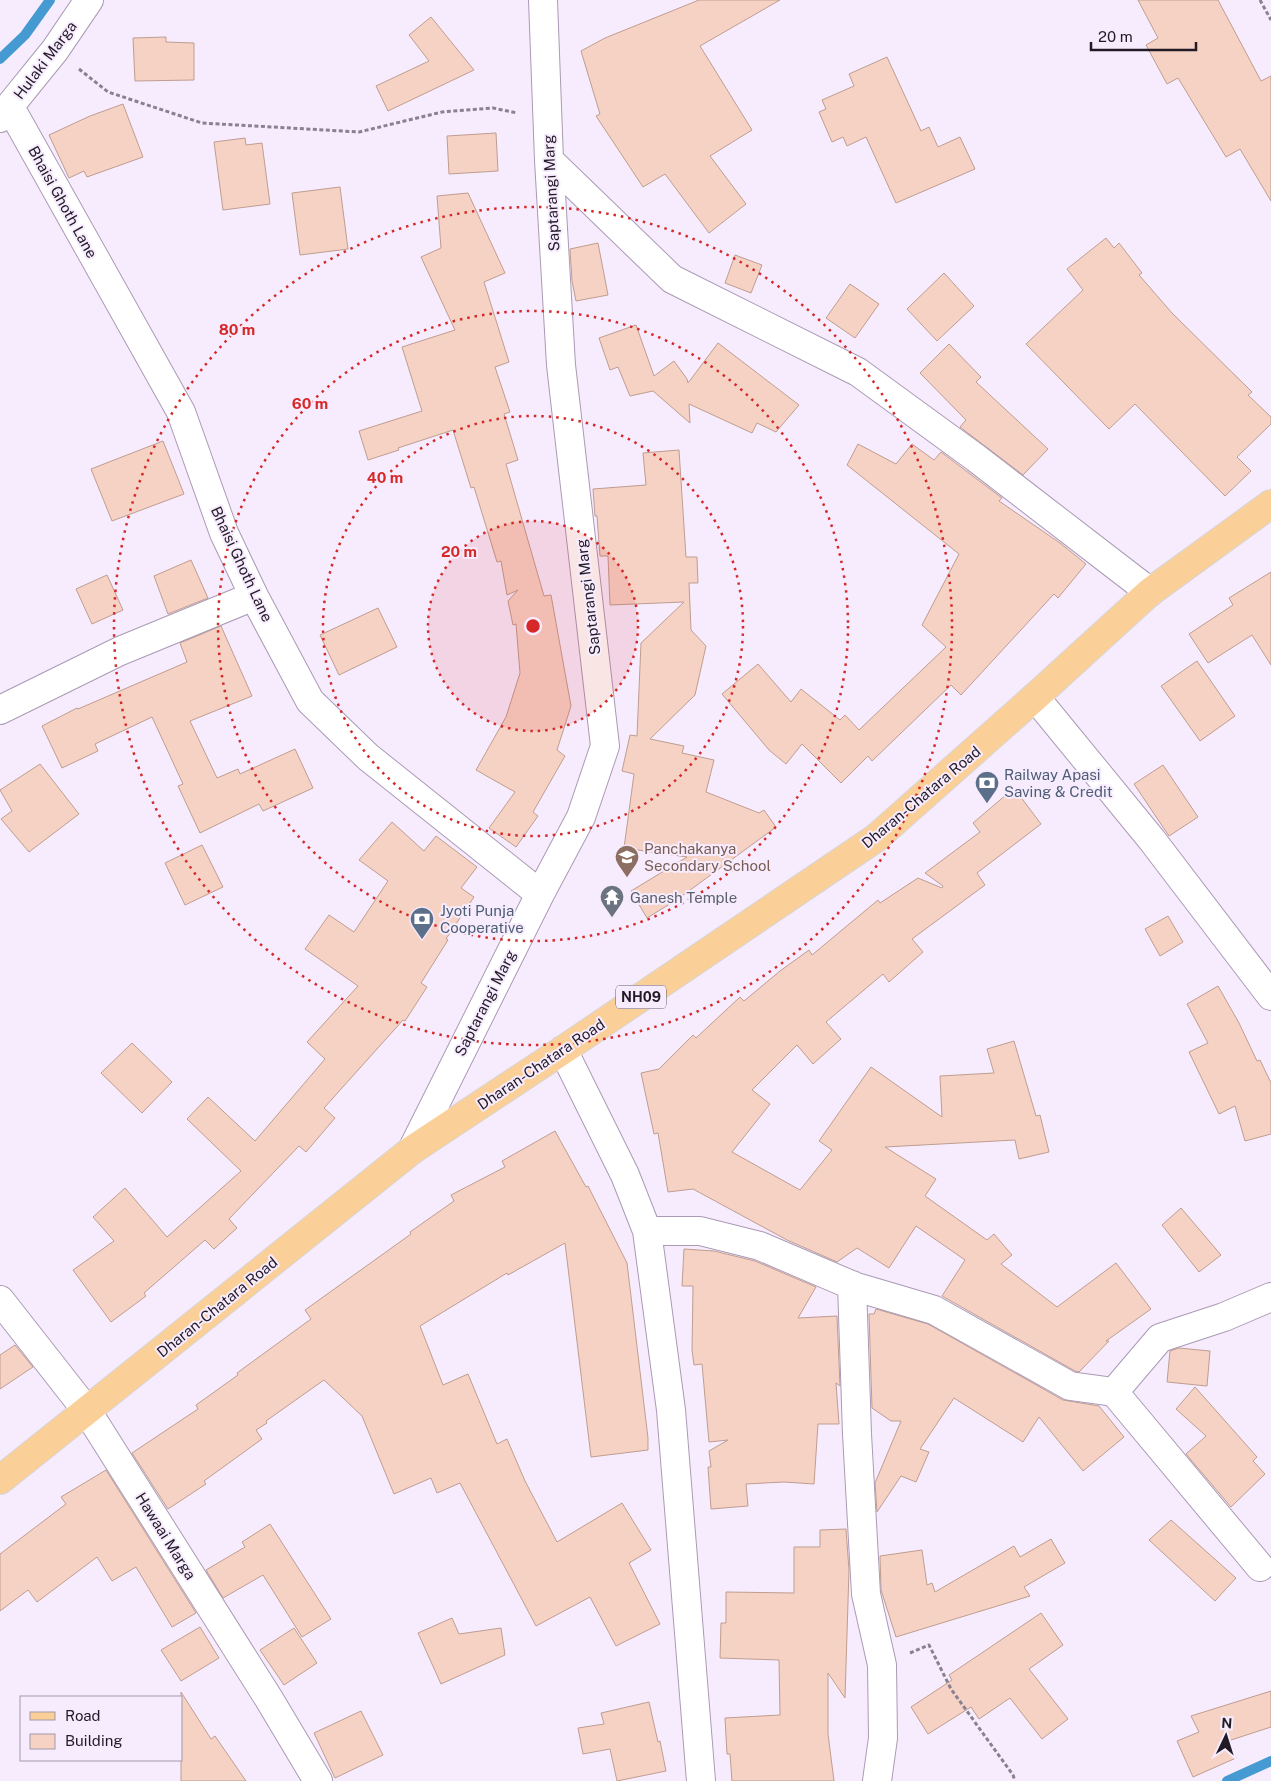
<svg xmlns="http://www.w3.org/2000/svg" width="1271" height="1781" viewBox="0 0 1271 1781" font-family="'Public Sans',sans-serif">
<style>
.lines{fill:none;stroke-linecap:round;stroke-linejoin:round}
.stream{stroke:#459ad2;stroke-width:10}
.building{fill:#f6d2c5;stroke:#bf9d90}
.minor-casing{stroke:#ab9ab5;stroke-width:30}
.major-casing{stroke:#d7d6d8;stroke-width:30}
.path{stroke:#8a8190;stroke-width:3;stroke-dasharray:4 2.5;stroke-linecap:butt}
.minor{stroke:#fff;stroke-width:28}
.major{stroke:#fbcf98;stroke-width:28}
.ring{fill:none;stroke:#d62828;stroke-width:2.5;stroke-dasharray:2.5 5}
.labels{text-anchor:middle;dominant-baseline:central;stroke-width:4;stroke-linejoin:round;paint-order:stroke}
.shield{fill:#f7ecfe;stroke:#625a67;stroke-width:1}
.shield-label{font-size:14px;font-weight:bold;fill:#221b26}
.street-label{font-size:15px;fill:#221b26;stroke:#f7ecfe}
.service-label{font-size:15px;fill:#4e5e75;stroke:#f7ecfe;text-anchor:start}
.education-label{font-size:15px;fill:#785e54;stroke:#f7ecfe;text-anchor:start}
.worship-label{font-size:15px;fill:#5b616d;stroke:#f7ecfe;text-anchor:start}
.centre{fill:#d62828;stroke:#f7ecfe;stroke-width:2.5}
.ring-label{font-size:15px;text-anchor:middle;font-weight:bold;fill:#d62828;stroke:#f7ecfe;stroke-width:4;stroke-linejoin:round;paint-order:stroke}
</style>
<rect width="100%" height="100%" fill="#f7ecfe"/>
<g class="lines">
<path class="stream" d="M0,59L25,35L50,0
M1227,1781L1271,1761"/>
</g>
<path class="building" d="M699,0H780L700,46L752,130L710,156L746,204L709,233L665,174L643,187L596,116L600,114L581,51L605,38Z
M1138,0H1218L1261,81L1271,76V201L1240,149L1226,157L1178,78L1167,84L1146,45L1158,38Z
M431,17L474,70L388,111L376,86L429,61L409,35Z
M166,37V42L194,43V80L135,81L133,38Z
M887,57L921,131L929,127L938,147L960,137L975,169L896,203L866,137L847,146L843,137L832,142L819,112L826,109L822,100L854,86L849,74Z
M123,104L143,157L87,177L84,171L69,178L49,135L90,116Z
M496,133L498,171L449,174L447,136Z
M245,138L246,145L262,143L270,204L223,210L214,142Z
M340,187L348,249L300,255L292,193Z
M468,193L505,273L484,282L509,362L495,367L510,412L504,414L518,460L506,464L544,596L551,595L571,706L557,750L565,756L533,812L538,816L516,847L489,828L515,792L476,770L506,717L520,673L516,624L513,625L508,601L518,590L507,595L501,561L497,562L474,487L471,488L453,430L398,448L399,450L368,460L359,431L422,411L402,347L455,330L421,257L441,248L437,196Z
M1106,238L1114,248L1119,243L1142,273L1139,275L1172,313L1252,392L1248,395L1271,417V424L1237,457L1251,471L1225,496L1135,404L1109,429L1026,344L1083,290L1067,269Z
M598,243L608,295L576,301L572,281L570,249Z
M735,255L762,265L751,293L725,283Z
M944,273L974,306L937,341L907,309Z
M850,284L879,304L855,338L826,318Z
M636,325L654,376L674,361L687,379L688,383L718,343L799,405L776,432L757,423L752,433L689,404L690,423L653,391L630,396L618,367L610,370L599,338Z
M949,344L981,377L976,382L1048,449L1023,475L960,427L966,420L920,373Z
M163,441L184,494L112,521L91,469Z
M858,444L896,464L912,444L934,460L941,452L1002,498L999,501L1060,543L1086,564L1058,598L1054,594L961,695L951,685L872,761L868,756L841,783L802,744L786,764L769,750L722,694L758,664L791,702L801,689L840,720L845,715L859,730L946,647L922,625L959,554L847,465Z
M679,450L686,557H697L698,583H689L691,630L706,646L695,695L650,739L684,746L682,753L714,760L706,792L759,813L764,810L776,827L678,899L647,918L631,891L687,857L624,848L634,774L622,771L630,735L637,736L641,643L684,602L610,605L608,556H600L597,516H595L593,489L646,485L643,453Z
M191,560L208,598L168,614L154,576Z
M1271,572V665L1252,635L1208,663L1189,634L1233,605L1229,598Z
M107,575L123,610L92,624L76,589Z
M378,608L397,647L339,675L320,635Z
M221,626L252,696L190,721L217,778L238,769L240,774L295,749L313,788L263,811L259,804L200,833L178,786L183,784L152,717L95,744L98,751L62,768L42,726L77,708L78,709L187,662L180,643Z
M1197,661L1235,716L1200,741L1161,686Z
M40,764L79,814L29,852L1,819L12,811L0,790Z
M1163,765L1198,817L1169,836L1134,784Z
M1014,788L1041,824L977,873L985,885L912,939L923,952L889,982L883,974L826,1022L841,1039L813,1064L797,1045L752,1090L770,1104L732,1152L800,1190L832,1150L819,1141L871,1067L942,1117L940,1076L994,1073L987,1049L1014,1041L1036,1116L1040,1115L1049,1152L1019,1159L1015,1140L885,1147L936,1179L925,1196L987,1240L994,1234L1012,1255L1001,1264L1057,1307L1116,1263L1151,1309L1106,1341H1109L1079,1372L1075,1371L942,1296L965,1260L916,1226L889,1268L857,1248L837,1262L787,1240L693,1189L668,1192L658,1133L654,1134L641,1073L659,1069L693,1035L696,1038L740,997L744,1001L780,971L809,950L812,955L878,900L880,903L918,878L942,888L943,886L925,873L980,832L973,823Z
M392,822L424,851L436,836L477,867L461,888L474,897L446,939L448,940L421,983L427,987L405,1021L403,1020L324,1108L335,1118L306,1152L299,1146L229,1219L237,1228L214,1249L205,1240L144,1293L146,1296L111,1322L73,1270L114,1241L93,1217L125,1188L167,1237L241,1171L187,1119L208,1097L255,1141L325,1059L307,1042L358,986L305,949L329,915L354,932L388,881L359,860Z
M202,845L223,887L185,905L165,863Z
M1168,916L1183,942L1160,956L1145,929Z
M1218,986L1239,1023L1257,1061L1260,1060L1271,1083V1134L1245,1141L1235,1106L1219,1114L1189,1052L1208,1043L1187,1004Z
M132,1043L172,1082L142,1113L101,1073Z
M555,1131L586,1187L588,1186L627,1263L648,1438V1450L591,1457L565,1243L508,1275L507,1273L420,1326L443,1385L468,1374L497,1444L507,1439L525,1481L557,1542L622,1503L651,1550L629,1563L660,1624L616,1646L590,1597L536,1626L460,1483L437,1493L431,1478L394,1494L362,1416L324,1380L266,1421L267,1423L256,1430L262,1439L204,1481L206,1484L168,1509L132,1453L198,1409L196,1405L238,1375L237,1373L311,1319L305,1310L411,1234L410,1232L454,1201L451,1195L505,1167L502,1161Z
M1181,1208L1221,1255L1199,1272L1162,1225Z
M684,1249L714,1251L755,1261L816,1287L798,1318L837,1316L840,1386L836,1383L839,1424H818L814,1484L784,1482L746,1484L748,1506L711,1509L708,1467H711L709,1451L728,1440L709,1442L702,1364L694,1365L692,1350L693,1286H682Z
M876,1309L928,1324L1063,1400L1099,1406L1124,1437L1083,1471L1039,1417L1023,1442L954,1398L920,1449L929,1452L916,1482L901,1476L877,1512L875,1483L901,1421H891L872,1408L869,1314H874Z
M15,1345L33,1367L0,1389V1355Z
M1179,1348L1210,1351L1207,1386L1167,1382L1170,1351Z
M1195,1387L1257,1457L1253,1461L1265,1474L1231,1507L1186,1454L1206,1436L1176,1409Z
M106,1470L196,1613L172,1627L136,1567L112,1581L97,1557L37,1602L28,1590L0,1611V1554L66,1504L61,1497Z
M1171,1520L1236,1578L1215,1601L1149,1540Z
M270,1524L331,1619L302,1637L263,1575L223,1598L206,1570L245,1547L242,1542Z
M846,1529L849,1570L845,1698L828,1673V1734L834,1781H732L730,1754H727L725,1718L780,1715L779,1660L720,1658L721,1623H726V1592L794,1593V1547H820V1530Z
M1051,1539L1065,1563L1024,1587L1030,1596L896,1637L881,1590L880,1556L922,1550L927,1585L932,1583L935,1592L1014,1546L1020,1557Z
M1041,1613L1063,1645L1029,1669L1068,1719L1042,1739L1010,1698L979,1719L971,1707L928,1734L911,1707L952,1680L949,1675Z
M452,1618L459,1634L501,1628L505,1655L441,1684L418,1633Z
M200,1627L219,1658L181,1681L161,1650Z
M294,1628L317,1663L284,1685L260,1650Z
M1271,1691V1727L1228,1741L1236,1758L1193,1777L1177,1741L1199,1732L1191,1716Z
M181,1692L211,1739L215,1736L246,1781H181Z
M649,1702L658,1742L660,1741L666,1771L617,1781L610,1749L583,1754L578,1728L604,1724L601,1713Z
M361,1711L383,1755L335,1778L314,1733Z"/>
<g class="lines">
<defs>
<path id="minor" d="M10,107L181,412L224,533L254,596L310,701L368,757L540,894
M0,118L55,50L89,0
M549,160L672,279L858,372L976,458L1150,592
M1035,697L1152,840L1271,996
M0,710L120,651L254,596
M563,1050L625,1175L647,1231L671,1410L701,1781
M412,1150L540,894L581,817L605,746L561,365L549,160L543,0
M647,1231H700L760,1246L856,1287L934,1310L1070,1386L1114,1392L1260,1567
M852,1285L857,1434L866,1594L882,1665L883,1738L877,1781
M0,1300L87,1411L269,1699L318,1781
M1114,1392L1160,1338L1224,1317L1271,1297"/>
<path id="major" d="M0,1480L412,1150L563,1050L876,838L1035,697L1150,592L1271,504"/>
</defs>
<use href="#minor" class="minor-casing"/>
<use href="#major" class="major-casing"/>
<path class="path" d="M1260,0L1271,20
M79,69L108,92L202,123L359,132L442,112L493,108L517,113
M910,1653L929,1645L951,1689L1013,1775L1015,1781"/>
<use href="#minor" class="minor"/>
<use href="#major" class="major"/>
</g>
<circle cx="533" cy="626" r="105" fill="#d62828" fill-opacity=".12"/>
<g class="ring">
<circle cx="533" cy="626" r="105"/>
<circle cx="533" cy="626" r="210"/>
<circle cx="533" cy="626" r="315"/>
<circle cx="533" cy="626" r="419"/>
</g>
<defs>
<symbol id="bank-pin" viewBox="-11 -11 22 30"><path d="M0 17L-7.5 6A9.5 9.5 0 1 1 7.5 6Z" fill="#5c6f8a" stroke="#f7ecfe"/><path d="M-6-4H6V4H-6ZM0-2.3a2.3 2.3 0 1 0 0 4.6a2.3 2.3 0 1 0 0-4.6Z" fill="#fff"/></symbol>
<symbol id="school-pin" viewBox="-11 -11 22 30"><path d="M0 17L-7.5 6A9.5 9.5 0 1 1 7.5 6Z" fill="#8d6e63" stroke="#f7ecfe"/><path d="M0-5L7-2L0 1L-7-2ZM-4 1L0 2.5L4 1V4Q0 6-4 4Z" fill="#fff"/></symbol>
<symbol id="temple-pin" viewBox="-11 -11 22 30"><path d="M0 17L-7.5 6A9.5 9.5 0 1 1 7.5 6Z" fill="#6b7280" stroke="#f7ecfe"/><path d="M0-6L5-2H3V0L6.5 2.5H4V6H1.5V3h-3V6H-4V2.5H-6.5L-3 0V-2H-5Z" fill="#fff"/></symbol>
</defs>
<g fill-rule="evenodd">
<use href="#bank-pin" x="973" y="769" width="28" height="38"/>
<use href="#school-pin" x="613" y="843" width="28" height="38"/>
<use href="#temple-pin" x="598" y="883" width="28" height="38"/>
<use href="#bank-pin" x="408" y="905" width="28" height="38"/>
</g>
<g class="labels">
<rect class="shield" x="616" y="985.5" width="50" height="23" rx="4"/>
<g class="shield-label">
<text x="641" y="997">NH09</text>
</g>
<g class="street-label">
<text transform="translate(45 60) rotate(-53)">Hulaki Marga</text>
<text transform="translate(551 193) rotate(-93)">Saptarangi Marg</text>
<text transform="translate(63 202) rotate(61)">Bhaisi Ghoth Lane</text>
<text transform="translate(242 564) rotate(65)">Bhaisi Ghoth Lane</text>
<text transform="translate(588 597) rotate(-97)">Saptarangi Marg</text>
<text transform="translate(921 797) rotate(-40)">Dharan-Chatara Road</text>
<text transform="translate(485 1003) rotate(-63)">Saptarangi Marg</text>
<text transform="translate(541 1064) rotate(-34)">Dharan-Chatara Road</text>
<text transform="translate(217 1307) rotate(-39)">Dharan-Chatara Road</text>
<text transform="translate(166 1536) rotate(58)">Hawaai Marga</text>
</g>
<g class="service-label">
<text x="1004" y="774">Railway Apasi<tspan x="1004" dy="17">Saving &amp; Credit</tspan></text>
<text x="440" y="910">Jyoti Punja<tspan x="440" dy="17">Cooperative</tspan></text>
</g>
<g class="education-label">
<text x="644" y="848">Panchakanya<tspan x="644" dy="17">Secondary School</tspan></text>
</g>
<g class="worship-label">
<text x="630" y="897">Ganesh Temple</text>
</g>
</g>
<circle cx="533" cy="626" r="8" class="centre"/>
<g class="ring-label">
<text x="237" y="335">80 m</text>
<text x="310" y="409">60 m</text>
<text x="385" y="483">40 m</text>
<text x="459" y="557">20 m</text>
</g>
<rect x="20" y="1696" width="162" height="65" fill="#f7ecfe" stroke="#a298a8"/>
<rect x="30" y="1712" width="25" height="8" fill="#fbcf98" stroke="#a298a8"/>
<text x="65" y="1721" font-size="15" fill="#221b26">Road</text>
<rect x="30" y="1734" width="25" height="15" fill="#f6d2c5" stroke="#a298a8"/>
<text x="65" y="1746" font-size="15" fill="#221b26">Building</text>
<g transform="translate(1226 1736) rotate(4)" stroke="#f7ecfe" stroke-width="4" paint-order="stroke">
<path d="M0-4L9 19L0 12L-9 19Z" fill="#221b26"/>
<text y="-8" font-size="14" font-weight="bold" text-anchor="middle" fill="#221b26">N</text>
</g>
<path d="M1091 42v8h105v-8" fill="none" stroke="#221b26" stroke-width="2.5"/>
<text x="1098" y="42" font-size="15" fill="#221b26" stroke="#f7ecfe" stroke-width="4" paint-order="stroke">20 m</text>
</svg>
